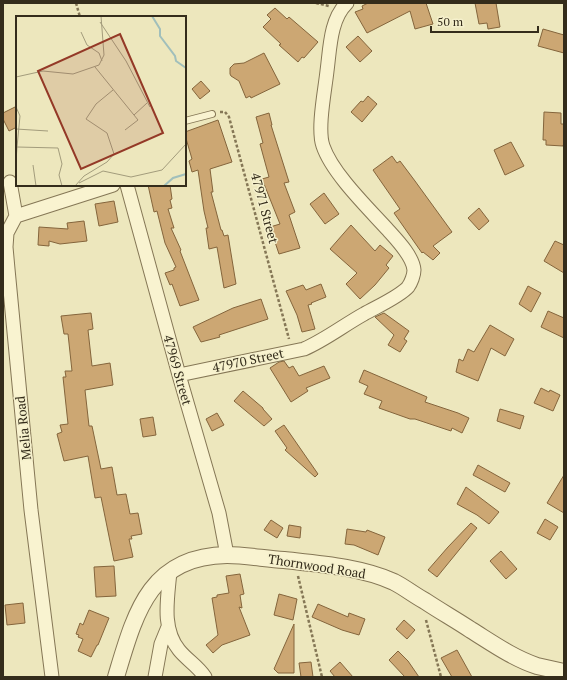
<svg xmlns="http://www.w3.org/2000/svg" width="567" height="680" viewBox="0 0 567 680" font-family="'PT Serif',serif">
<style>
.building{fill:#cca773;stroke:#84653c}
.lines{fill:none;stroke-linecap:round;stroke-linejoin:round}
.service-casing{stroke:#857756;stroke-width:8}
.minor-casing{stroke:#857756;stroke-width:15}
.tertiary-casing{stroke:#857756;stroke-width:18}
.path{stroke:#857756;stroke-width:2.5;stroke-dasharray:3 2;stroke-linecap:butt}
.service{stroke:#f9f3d0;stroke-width:6}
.minor{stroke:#f9f3d0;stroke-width:13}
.tertiary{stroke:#f9f3d0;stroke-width:16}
.labels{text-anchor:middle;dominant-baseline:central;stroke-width:3;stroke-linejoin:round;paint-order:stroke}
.street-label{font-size:13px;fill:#342c1b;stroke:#f5f0cc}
.inset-river{fill:none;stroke:#a1bfbb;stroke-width:2}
.inset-road{fill:none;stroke:#a39c7c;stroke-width:1}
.view{fill:#943927;fill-opacity:0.15;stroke:#943927;stroke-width:2}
.inset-edge{fill:none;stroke:#342c1b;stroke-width:2}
</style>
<rect width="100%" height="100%" fill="#ede7bd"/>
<path class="building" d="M368,3H426L433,24L415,29L410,11L367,33L355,12L363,9L362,6Z
M475,3H496L500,27L488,29L487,23L479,24Z
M275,8L287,19L289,17L318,42L304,58L302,57L298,62L279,45L281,44L263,27L271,19L267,15Z
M543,29L564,35V53L538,46Z
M358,36L372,51L360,62L346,47Z
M264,53L280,84L251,98L250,96L246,98L239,81L231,76L230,74V68L234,64L244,63Z
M201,81L210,91L200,99L192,89Z
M368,96L377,104L362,122L351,112L361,101L363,102Z
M17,106V127L9,131L3,119V113Z
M544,112L561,113V124H564V143L563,146L546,145V140H543Z
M269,113L272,125H271L289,182L284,183L295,212L289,215L300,248L279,254L270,227L280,224L262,179L269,177L260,144L263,143L256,117Z
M218,120L232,162L210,169L213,192H211L221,230H222L224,236L228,235L236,284L224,288L217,247L209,249L206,228H208L204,211L198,170L192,172L189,161L192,159L185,135V132Z
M511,142L524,166L505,175L494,150Z
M392,156L397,163L400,161L415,181L452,232L433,246L440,253L433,260L423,252L422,253L394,213L400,209L373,170Z
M148,185H170L172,199L170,200L172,208L168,209L174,228H171L181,250L180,251L199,300L180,306L172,284L170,285L165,273L174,270V268L176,267L165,243L157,211L154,212Z
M324,193L339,214L325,224L310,204Z
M114,201L118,222L99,226L95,204Z
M479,208L489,221L479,230L468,218Z
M84,221L87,241L60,244L49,241V246L38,245L39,227L68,229L67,223Z
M351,225L375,251L380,245L393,256L386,265L389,268L375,285L360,299L346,284L357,273L330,249Z
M555,241L564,245V273L544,261Z
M321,284L326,297L311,303L312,304L308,305L315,329L302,332L297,315L286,291L303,285L306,290Z
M528,286L541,293L531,312L519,304Z
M261,299L268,319L219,335L220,337L201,342L193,327L233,308Z
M548,311L564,318V338L541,327Z
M91,313L93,329L88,330L92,366L110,363L113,385L85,390L89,426H92L101,469L112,467L117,495L126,494L130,514L138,513L142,534L131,536L132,539H129L133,557L114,561L101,497L95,498L88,456L64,461L57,434L62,432L60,425L68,424L63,377H66L65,371H72L68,334H64L61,316Z
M384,313L409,331L404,339L407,341L400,352L388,345L394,335L375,317Z
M490,325L514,339L505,356L491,348L478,381L456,372L459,359L463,361L468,349L474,352Z
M284,361L289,368L293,366L299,376L324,366L330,378L306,388L308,391L291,402L270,368L279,362Z
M364,370L427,397L425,402L458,413L469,418L462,433L452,428L451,431L415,419H410L379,408L382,401L364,394L368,386L359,382Z
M541,388L549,392L550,390L560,395L553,411L534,403Z
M243,391L263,408V409L272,419L264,426L234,401Z
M500,409L524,416L520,429L497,421Z
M217,413L224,425L212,431L206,419Z
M153,417L156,435L143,437L140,419Z
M284,425L318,474L315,477L285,450L287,448L275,431Z
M478,465L510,483L505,492L473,475Z
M564,475V513L547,503Z
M466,487L499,512L489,524L477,515L457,504Z
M545,519L558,527L550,540L537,533Z
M271,520L283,528L277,538L264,530Z
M471,523L477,528L437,577L428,570L448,547Z
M289,525L301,527L300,538L287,536Z
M347,529L366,532L367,530L385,537L378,555L354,545L345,544Z
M501,551L517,569L506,579L490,561Z
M114,566L116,596L96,597L94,567Z
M240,574L244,594L240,595L242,608L239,607L250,635L222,645L213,653L206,645L218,635L212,598L217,597V595L229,593L226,576Z
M279,594L297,599L293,620L274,615Z
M23,603L25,623L7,625L5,605Z
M318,604L348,617L349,613L365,619L359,635L342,630L312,617Z
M89,610L109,618L98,645H97L91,657L78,651L83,639L78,637L79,635L76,634L80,623L83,625Z
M404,620L415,630L407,639L396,629Z
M294,624V673H278L274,669Z
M457,650L472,677H452L441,658Z
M398,651L408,661L419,677H405L389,660Z
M311,662L313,677H301L299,663Z
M340,662L353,677H335L330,671Z"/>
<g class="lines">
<defs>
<path id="service" d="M185,121L212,114"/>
<path id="minor" d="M10,182L16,216L7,233L6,247L8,269L31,510L52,677
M127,185L179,375L219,513L227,555
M16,216L113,185
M179,375L304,349C325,340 344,325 364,314C376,307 399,297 408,287C411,283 414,275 414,270C413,256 396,239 388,230C368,208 332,173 323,146C317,129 325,90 327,71C330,49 330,19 347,3
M170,571C168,597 161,628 179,650C187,660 198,666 205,677
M155,677L161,644L168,627"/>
<path id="tertiary" d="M116,677C135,614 149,556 227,555C246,555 266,559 284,560C320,564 361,567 394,582C404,587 414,595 425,601C440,611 456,620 471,630C492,643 513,658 537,666C546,668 555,670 564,672"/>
</defs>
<use href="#service" class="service-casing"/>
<use href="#minor" class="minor-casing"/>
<use href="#tertiary" class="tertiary-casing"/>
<path class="path" d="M76,3L80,17
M316,3L329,6
M220,112H225L229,117L289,339
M298,576L322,677
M426,620L441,677"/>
<use href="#service" class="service"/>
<use href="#minor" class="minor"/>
<use href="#tertiary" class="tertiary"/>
</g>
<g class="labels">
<g class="street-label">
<text transform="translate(265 208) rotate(75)">47971 Street</text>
<text transform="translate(248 360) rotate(-12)">47970 Street</text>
<text transform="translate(178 370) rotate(74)">47969 Street</text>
<text transform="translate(23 428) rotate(-96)">Melia Road</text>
<text transform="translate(317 566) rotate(9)">Thornwood Road</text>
</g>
</g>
<g transform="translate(16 16)">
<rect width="170" height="170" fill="#ede7bd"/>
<path class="inset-river" d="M136,0L144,13V20L159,40L160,45L170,52M148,170L157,162L170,158"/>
<path class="inset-road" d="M84,6L110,45L134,91M65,16L71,29L83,37L86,45M79,51L122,104L109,114M0,61L27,55L57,58L83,49L88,39L85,0M0,91L4,100L1,131M118,99L131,87M0,113L32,115M0,145L1,131L42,132L46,148L43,159L46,170M17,149L20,170M63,167L87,155L115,161L146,154L170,128M59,170L68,160L91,146L98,138L91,117L70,103L80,88L97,74"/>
<path class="view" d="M104,18L147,117L65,153L22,55Z"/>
<rect width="170" height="170" class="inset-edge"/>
</g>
<rect width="567" height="680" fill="none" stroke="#342c1b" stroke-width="8"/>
<path d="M431 26v6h107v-6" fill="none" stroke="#342c1b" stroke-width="2"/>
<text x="437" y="26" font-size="12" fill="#342c1b" stroke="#f5f0cc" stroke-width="3" paint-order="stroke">50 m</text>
</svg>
